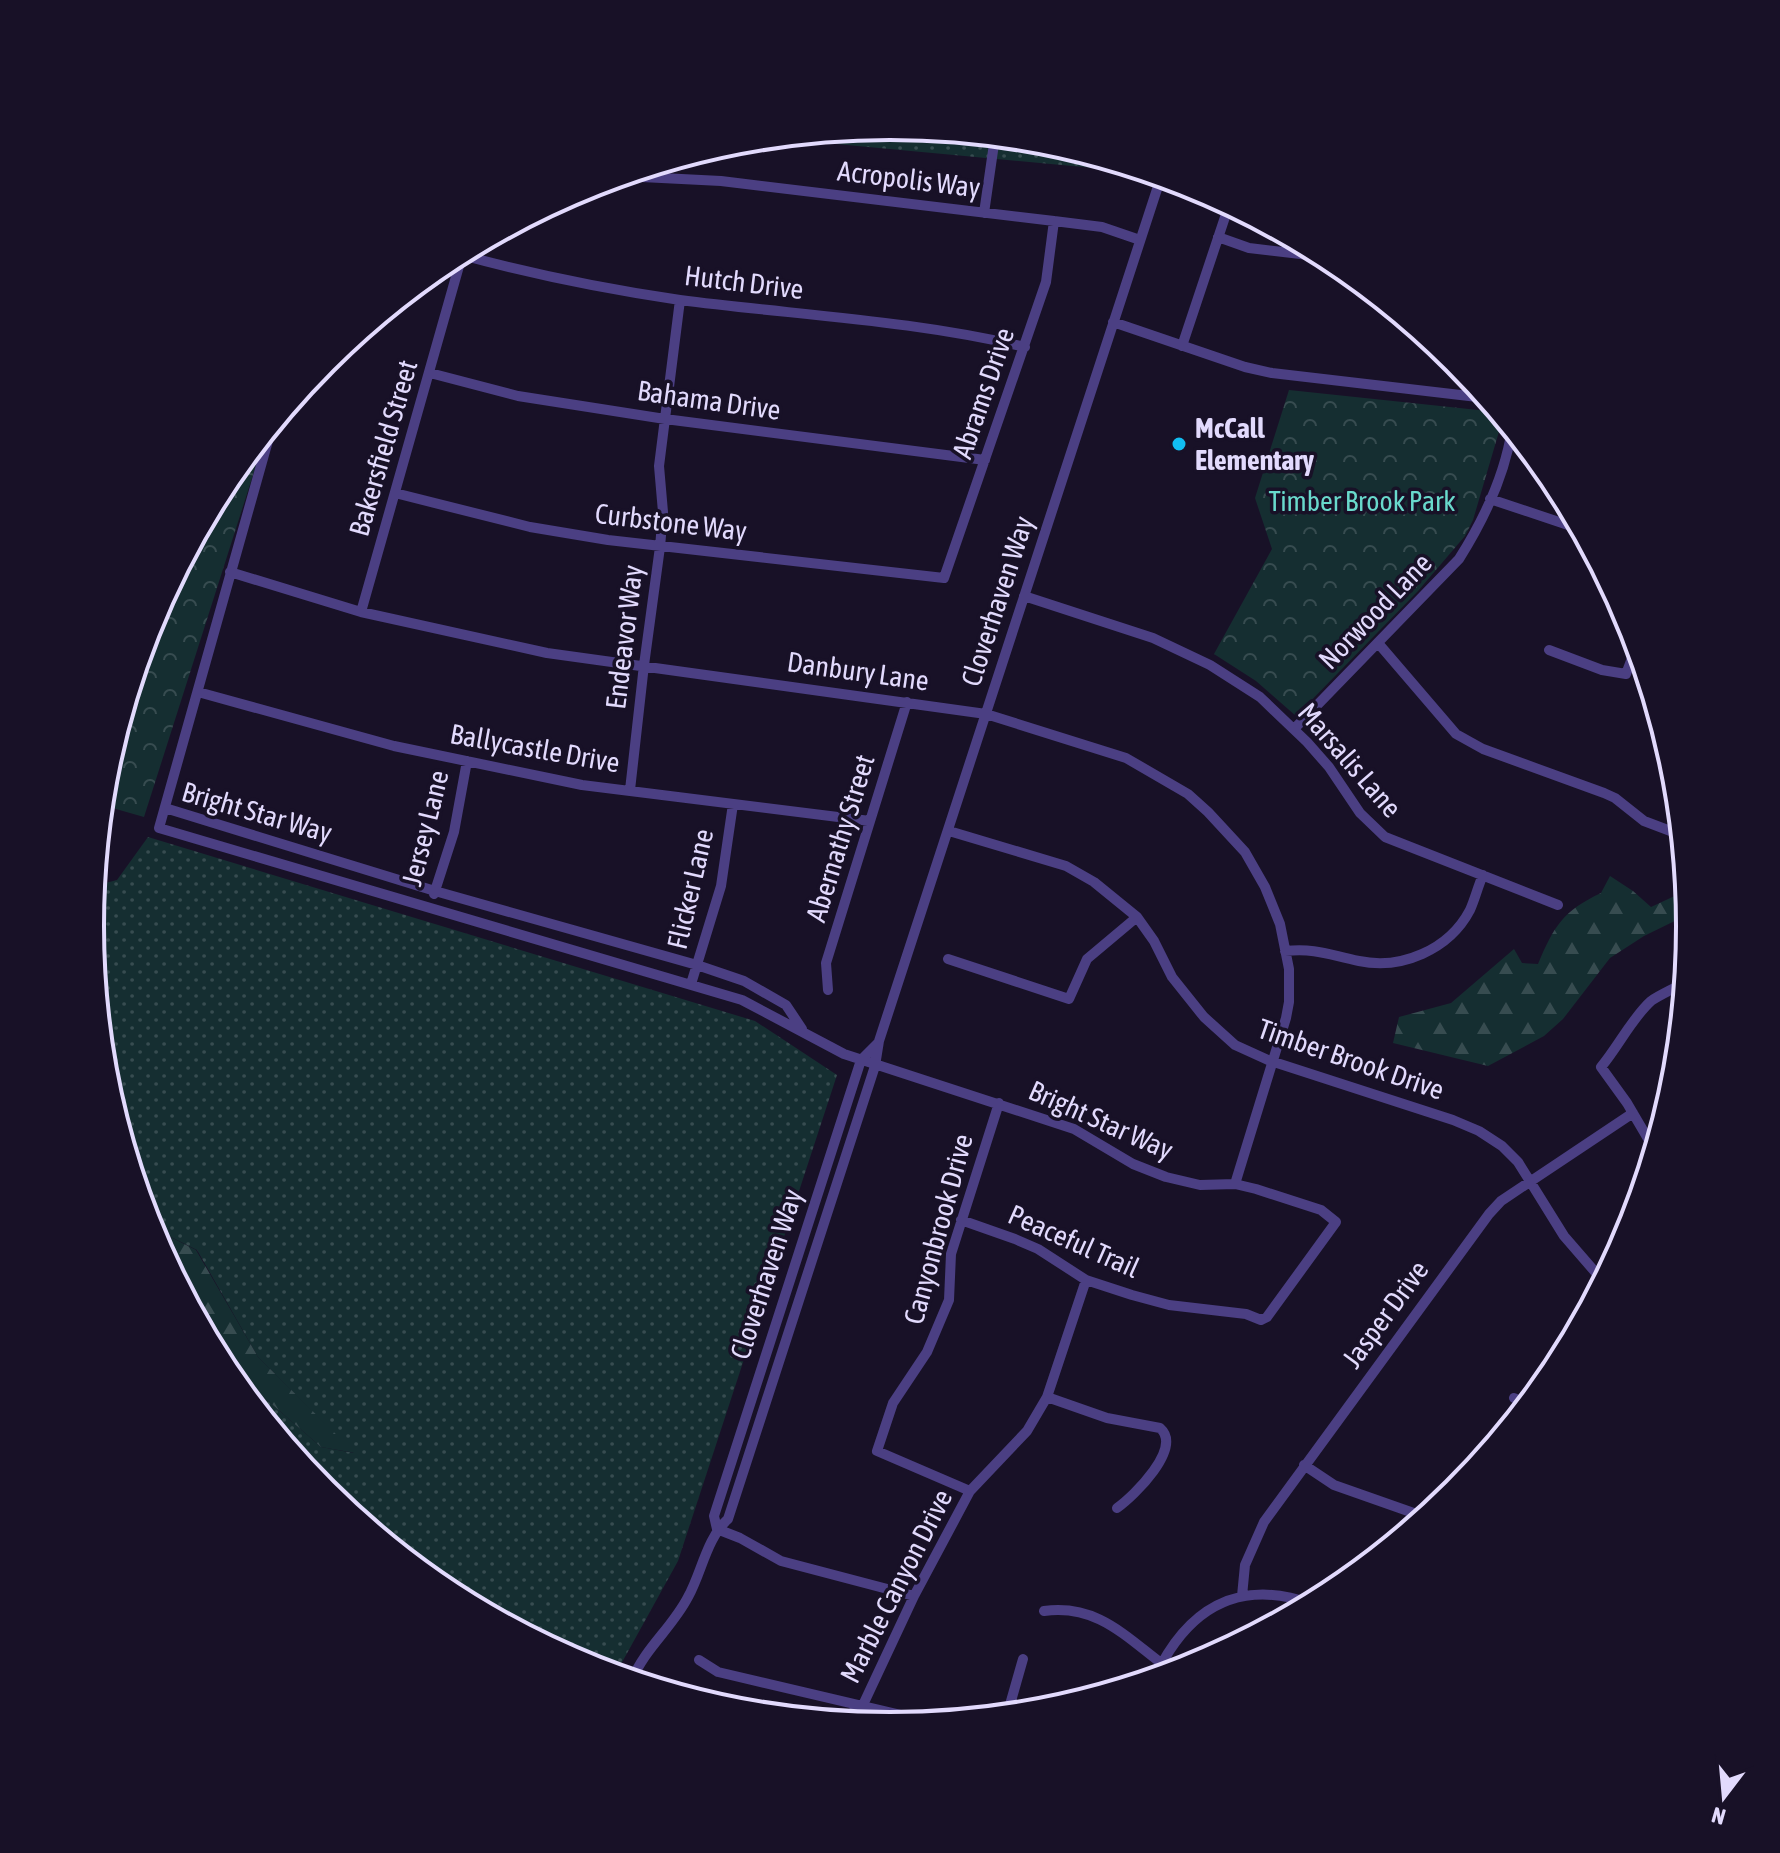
<svg xmlns="http://www.w3.org/2000/svg" width="1780" height="1853" viewBox="0 0 1780 1853" font-family="'Asap Condensed',sans-serif">
<style>
.grass{fill:url(#grass-dots)}
.forest{fill:url(#forest-firs)}
.park{fill:url(#park-crowns)}
.lines{fill:none;stroke-linecap:round;stroke-linejoin:round}
.minor{stroke:#4b3f83;stroke-width:10}
.poi-dot{fill:#11bdf1;stroke:#181127;stroke-width:3}
.labels{text-anchor:middle;dominant-baseline:central;stroke-width:7;stroke-linejoin:round;paint-order:stroke}
.street-label{font-size:28px;fill:#e2dafd;stroke:#181127}
.poi-label{font-size:28px;font-weight:bold;fill:#e2dafd;stroke:#181127;text-anchor:start}
.park-label{font-size:28px;fill:#69d9cc;stroke:#181127}
.rim{fill:none;stroke:#e2dafd;stroke-width:4}
</style>
<defs>
<pattern id="grass-dots" width="8" height="8" patternUnits="userSpaceOnUse" patternTransform="scale(2)"><rect width="8" height="8" fill="#152e31"/><path d="M2 2h.1M6 6h.1" fill="none" stroke="#374c50" stroke-width="1.8" stroke-linecap="round"/></pattern>
<pattern id="forest-firs" width="22" height="20" patternUnits="userSpaceOnUse" patternTransform="scale(2)"><rect width="22" height="20" fill="#152e31"/><path d="M5 1l3.5 6h-7zM16 11l3.5 6h-7z" fill="#374c50"/></pattern>
<pattern id="park-crowns" width="20" height="18" patternUnits="userSpaceOnUse" patternTransform="scale(2)"><rect width="20" height="18" fill="#152e31"/><path d="M2 6a3 3 0 1 1 6 0M12 15a3 3 0 1 1 6 0" fill="none" stroke="#374c50"/></pattern>
</defs>
<rect width="100%" height="100%" fill="#181127"/>
<path class="grass" d="M890,127L1047,142L1147,173L772,138Z
M148,837L755,1021L837,1075L678,1561L615,1675L583,1665L445,1591L324,1492L225,1371L194,1314L234,1371L321,1447L354,1453L258,1357L197,1250L149,1226L105,1082L90,926L94,886L117,880Z"/>
<path class="forest" d="M1610,876L1633,891L1651,907L1681,893L1687,896L1689,914L1644,936L1610,958L1563,1019L1544,1036L1488,1066L1393,1043L1399,1017L1451,1003L1514,949L1522,963L1538,964C1554,926 1563,911 1601,893Z
M149,1226L196,1250L258,1357L355,1453L321,1447L234,1371L194,1314Z"/>
<path class="park" d="M1289,390L1497,412L1503,418L1473,520L1465,536L1418,591L1296,716L1256,681L1214,654L1272,549L1255,498Z
M267,431L144,817L102,805L105,770L151,620L225,482Z"/>
<g class="lines">
<path class="minor" d="M622,176L721,181L1054,221L1102,227L1140,240
M984,213L995,137
M1218,237L1249,248L1326,257
M458,254C531,274 605,289 680,300C795,315 912,320 1025,347
M1113,322L1245,367L1272,373L1486,398
M1182,346L1229,205
M430,373L518,396L665,419L985,460
M273,423L159,828L742,1000L844,1054L1074,1129L1133,1164L1166,1177L1200,1185L1235,1184L1256,1189L1321,1210L1336,1222L1267,1317L1261,1320L1246,1314L1169,1305L1132,1295L1086,1280L1038,1249L1015,1239L961,1220
M395,493L530,527L608,540L944,578L1046,282L1054,221
M1490,499L1580,529
M230,572L361,612L547,653L986,714L1126,758L1188,794L1208,812L1245,852L1265,887L1280,924L1289,969V1002L1286,1018L1235,1184
M1024,596L1153,638L1210,665L1260,697L1307,742L1329,767L1360,813L1385,837L1558,905
M361,612L463,252
M1378,643L1456,734L1483,749L1604,793L1615,798L1644,821L1681,835
M1549,650L1602,670L1626,674L1637,645
M198,692L394,746L582,785L870,821
M1294,729L1459,559C1483,521 1505,475 1512,429
M630,790L644,665L660,547L663,512L659,466L680,300
M165,808L435,891L697,965L744,981L786,1005L802,1029
M949,831L1066,866L1094,882L1137,917L1154,941L1172,977L1204,1017L1235,1045L1268,1060L1453,1120L1479,1131L1502,1146L1518,1162L1564,1236L1603,1281
M434,894L454,832L467,761
M1285,951C1317,948 1329,955 1359,961C1401,970 1449,950 1470,910C1475,899 1478,886 1483,875
M948,959L1069,999L1087,959L1137,917
M691,984L721,886L733,804
M828,990L826,963L907,702
M1654,1149L1627,1103L1601,1067C1618,1047 1632,1018 1651,1001C1661,994 1674,989 1685,982
M1047,1397L1107,1418L1160,1428C1183,1448 1134,1496 1117,1508
M1514,1398L1528,1404
M1304,1465L1334,1485L1425,1517
M970,1491L877,1451L893,1403L927,1352L949,1300L951,1254L999,1103
M717,1529L714,1516L861,1060L878,1043
M717,1529L740,1538L781,1561L914,1596
M1242,1596L1245,1565L1264,1522L1489,1214L1501,1201L1633,1113
M1044,1611C1095,1604 1123,1634 1161,1663
M699,1660L718,1672L931,1722
M1154,1679C1186,1610 1237,1577 1312,1604
M632,1680C645,1648 672,1628 688,1597C702,1572 706,1539 728,1519L875,1066L879,1041L1161,177
M1007,1715L1023,1659
M848,1722L850,1714L862,1707
M861,1724L862,1707L914,1596L970,1491L1027,1431L1047,1397L1086,1280"/>
</g>
<circle class="poi-dot" cx="1179" cy="444" r="8"/>
<g class="labels">
<g class="street-label">
<text transform="translate(909 179) rotate(7)">Acropolis Way</text>
<text transform="translate(744 282) rotate(7)">Hutch Drive</text>
<text transform="translate(983 393) rotate(-71)">Abrams Drive</text>
<text transform="translate(709 400) rotate(8)">Bahama Drive</text>
<text transform="translate(383 448) rotate(-74)">Bakersfield Street</text>
<text transform="translate(671 522) rotate(7)">Curbstone Way</text>
<text transform="translate(997 601) rotate(-72)">Cloverhaven Way</text>
<text transform="translate(1375 611) rotate(-46)">Norwood Lane</text>
<text transform="translate(624 637) rotate(-83)">Endeavor Way</text>
<text transform="translate(858 671) rotate(8)">Danbury Lane</text>
<text transform="translate(535 748) rotate(10)">Ballycastle Drive</text>
<text transform="translate(1350 760) rotate(49)">Marsalis Lane</text>
<text transform="translate(257 812) rotate(16)">Bright Star Way</text>
<text transform="translate(425 828) rotate(-76)">Jersey Lane</text>
<text transform="translate(840 838) rotate(-73)">Abernathy Street</text>
<text transform="translate(690 889) rotate(-77)">Flicker Lane</text>
<text transform="translate(1351 1059) rotate(19)">Timber Brook Drive</text>
<text transform="translate(1101 1120) rotate(24)">Bright Star Way</text>
<text transform="translate(938 1229) rotate(-75)">Canyonbrook Drive</text>
<text transform="translate(1074 1241) rotate(24)">Peaceful Trail</text>
<text transform="translate(766 1274) rotate(-72)">Cloverhaven Way</text>
<text transform="translate(1385 1314) rotate(-54)">Jasper Drive</text>
<text transform="translate(896 1586) rotate(-63)">Marble Canyon Drive</text>
</g>
<g class="poi-label">
<text x="1195" y="428">McCall<tspan x="1195" dy="32">Elementary</tspan></text>
</g>
<g class="park-label">
<text x="1362" y="501">Timber Brook Park</text>
</g>
</g>
<path d="M0 0H1780V1853H0ZM104 926a786 786 0 1 1 1572 0a786 786 0 1 1-1572 0Z" fill="#181127" fill-rule="evenodd"/>
<path class="rim" d="M104 926a786 786 0 1 1 1572 0a786 786 0 1 1-1572 0Z"/>
<g transform="translate(1724 1797) rotate(196)" stroke="#181127" stroke-width="6" paint-order="stroke">
<path d="M0-6L14 30L0 20L-14 30Z" fill="#e2dafd"/>
<text y="-12" font-size="22" font-weight="bold" text-anchor="middle" fill="#e2dafd">N</text>
</g>
</svg>
